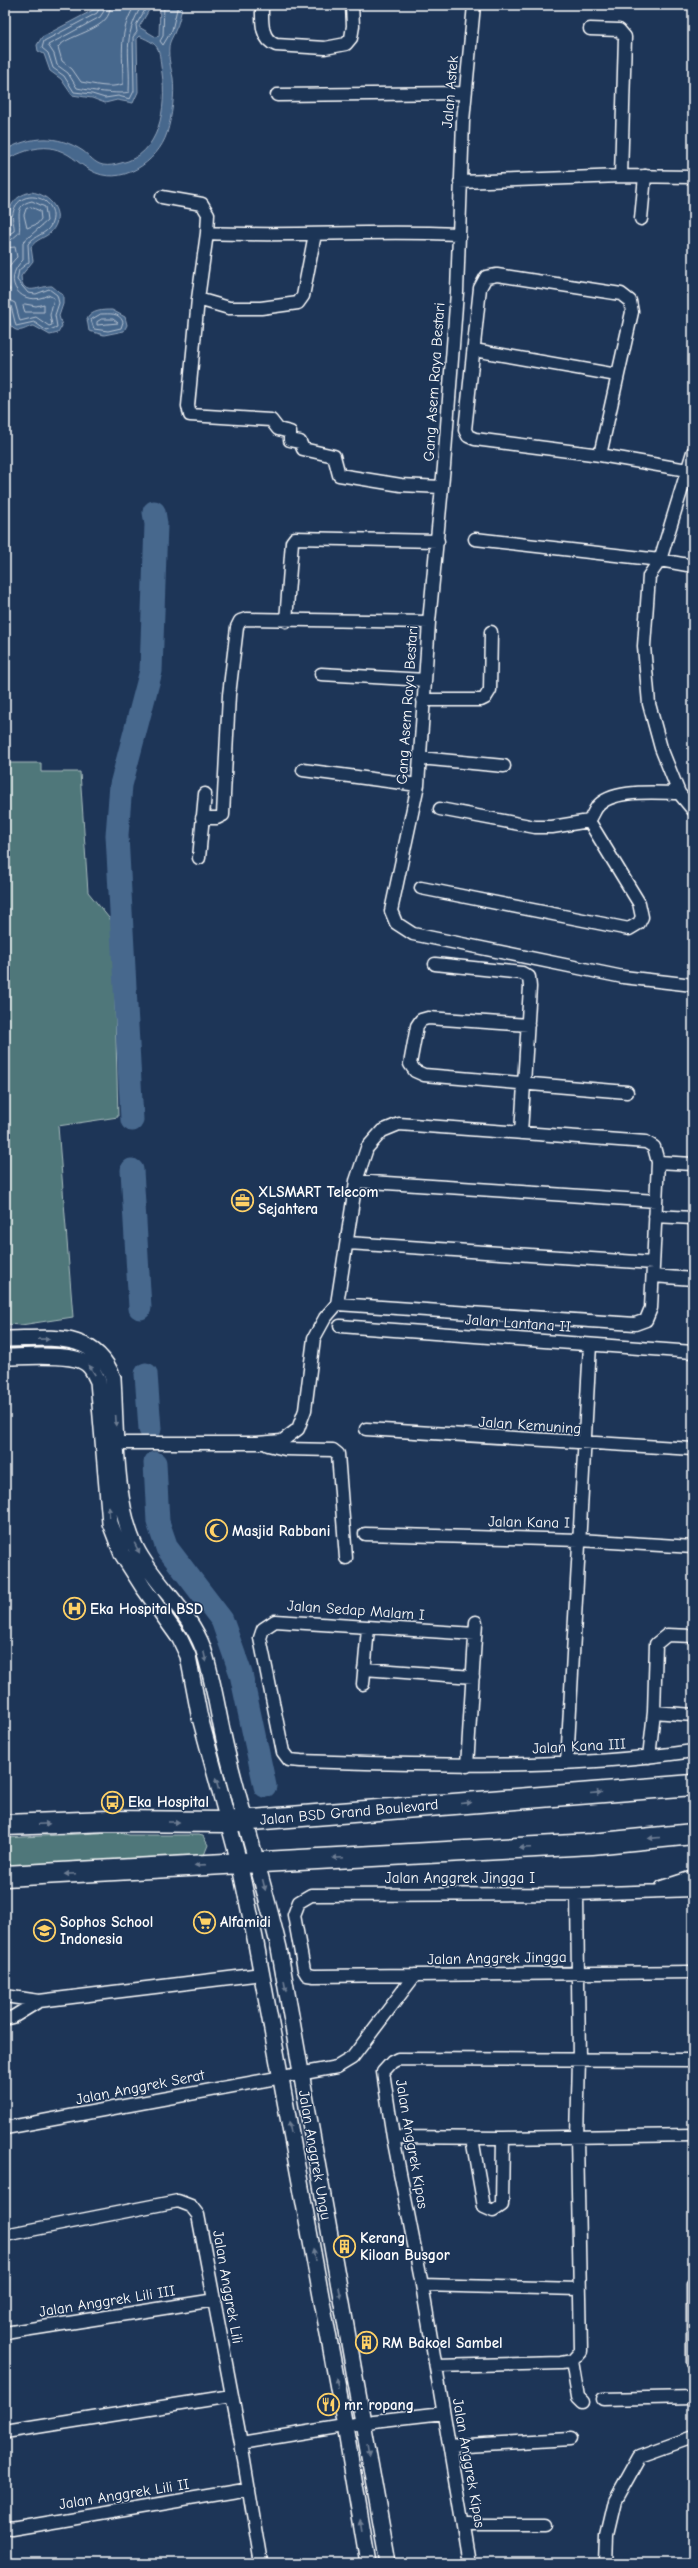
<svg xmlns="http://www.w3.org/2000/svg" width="698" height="2568" viewBox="0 0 698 2568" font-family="'Comic Neue',sans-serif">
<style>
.green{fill:#4f777a;stroke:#a7bbbc}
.water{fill:#47678d;stroke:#91a4bb}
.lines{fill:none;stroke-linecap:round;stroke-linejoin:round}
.shore{stroke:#b5c2d1;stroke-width:1}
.river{stroke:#47678d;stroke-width:23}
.minor-casing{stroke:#fff;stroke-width:15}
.tertiary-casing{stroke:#fff;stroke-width:18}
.primary-casing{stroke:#fff;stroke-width:23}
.minor{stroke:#1d3557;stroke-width:12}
.tertiary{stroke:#1d3557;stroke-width:15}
.primary{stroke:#1d3557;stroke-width:20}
.oneway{fill:#6c7c92}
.labels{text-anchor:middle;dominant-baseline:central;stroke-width:3;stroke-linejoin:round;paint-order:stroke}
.street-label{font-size:15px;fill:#fff;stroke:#1d3557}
.poi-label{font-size:15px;font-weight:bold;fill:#fff;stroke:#1d3557;text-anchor:start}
</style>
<rect width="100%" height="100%" fill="#1d3557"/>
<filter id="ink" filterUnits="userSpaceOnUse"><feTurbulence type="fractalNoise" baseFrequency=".025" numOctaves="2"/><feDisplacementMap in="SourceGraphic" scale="8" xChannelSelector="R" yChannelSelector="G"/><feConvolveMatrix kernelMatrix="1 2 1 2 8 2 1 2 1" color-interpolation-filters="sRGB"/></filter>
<g filter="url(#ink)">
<path class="green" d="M5,763H41V772H80L88,892L113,923L118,1117L58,1126L73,1317L21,1325L5,1324Z
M116,1832L129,1835H198L203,1836L208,1845L204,1855L198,1857L5,1868V1838Z"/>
<path class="water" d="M93,5H152L139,27L156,37L159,36L160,5H182C181,14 179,23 175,31C173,37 169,41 169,48C168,58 171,68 173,78C175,95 172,116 167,133C158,162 120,188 90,170C76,162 70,152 51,148C34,146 20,153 5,160V150C31,136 57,134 83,151C90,156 94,163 103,165C109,166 114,165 121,163C160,155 167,107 162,73C158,49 163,46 139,36L137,38L138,92L133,103L117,100L105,103L92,98L72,95L61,79L50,71L44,54L38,51L37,45L42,37L95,9Z
M31,192C50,194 67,214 51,232C45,238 36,239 31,247L33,261L21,276C22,299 41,285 52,286L63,295V304L59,316L62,326L58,333L50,335L34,326C28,326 23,332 16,330C5,326 13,313 5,306V234L11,229C5,211 12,196 31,192Z
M112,310L125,317L127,325L124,331L104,335L89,331L87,319C92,310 103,310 112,310Z"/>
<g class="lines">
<path class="shore" d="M97,5L99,9L97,13L44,41L42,48L48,53L53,68L64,76L74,92L92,94L105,98L118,96L130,99L134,91L133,37L137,32L136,25L148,5
M103,5L104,11L100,17L48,45L54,54L57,65L68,73L77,88C86,90 121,95 129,92C131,54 121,40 142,5
M110,5C113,30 70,33 58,47L62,61L72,69L81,82C94,84 110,89 123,84C123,53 118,33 135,5
M164,5L163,36L160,41L163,45L172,30L178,5
M31,207L40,211L41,219L37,224L27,228L24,215L26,209Z
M5,237L14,231C15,225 11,219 13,213C19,184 63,198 51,225C46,235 34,235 28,244L29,262L19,270L17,280L28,293L36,294L49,289L57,295L59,303L55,315L57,327L47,331L34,322L16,326L11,306L5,303
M5,242L11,240L19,233C22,220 12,205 32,201L45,207L47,221L23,242V260C0,281 22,309 48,295L54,298L50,315L52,325L49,326L36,317L20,321L15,303L5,298
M5,248L15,247L17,257C7,267 3,276 10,290L5,292
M25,304L36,306L44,304V312H25L23,306Z
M101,314C110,314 119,312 123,322L121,328L108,331L94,329L91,320Z
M102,319H113L118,323L97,325V322Z"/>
<path class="river" d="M132,1120L117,835L121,785L151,671L156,524L154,512
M132,1170L140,1308
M146,1374L150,1429
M155,1463L158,1522L167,1548L222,1620L241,1674L265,1786"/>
<defs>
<path id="minor" d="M262,5C262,20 260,39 276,45L325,48L346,44L351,38L353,26L352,5
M474,5L463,121L457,292L444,466L429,622L418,785L391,911L396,923L413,934L623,977L693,985
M590,29L619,30L625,37L621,176
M277,95L465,93
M460,182L621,176L693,177
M162,197L202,204L208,214L207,233
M641,219L645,176
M198,299L229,308H261L298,303L303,296L315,234
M474,350L617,375
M693,452L660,560L649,576L644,646L649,704L661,748L679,793L693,810
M600,455L632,312L630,301L621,294L497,275L486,277L480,288L465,430L468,436L475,439L600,455L693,471
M441,487L401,485L339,475L334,456L303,449L300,442L290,440V432L278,429L271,420L190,415L188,406L198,299L207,233C290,237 374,230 457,234
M475,539L660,560L693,566
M286,621L292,542L295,538L438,541
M321,674L425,680
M423,700H481L485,698L490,690L491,632
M420,758L504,766
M303,770L418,785
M202,818H217L223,815L229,695L237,627L240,621L246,619L429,622
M589,821C592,817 594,811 597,807C612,788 657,793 679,793
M199,858L205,794
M421,888L629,929L639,923L642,917L639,903L589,821L552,827H535L440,809
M435,964L522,973L529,977L530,987L521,1133
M528,1025L428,1018L421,1020L417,1026L410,1064L415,1071L424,1075L627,1092
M658,1162L693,1164
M356,1181L656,1201
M655,1216L693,1218
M348,1243L653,1263
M653,1276L693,1279
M340,1326L693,1352
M366,1429L693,1449
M118,1443H257L282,1441L298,1429L305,1410L314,1338L325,1318L337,1304L356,1181L367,1148L382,1131L399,1124L646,1142L654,1147L658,1162L651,1308L646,1320L635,1324L337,1304
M268,1445L285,1449L333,1450L338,1454L346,1558
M365,1534L579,1540L693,1547
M475,1634L275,1621L263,1629L260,1638L283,1752L289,1760L301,1761C432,1765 563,1770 693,1751
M364,1669L473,1677
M363,1684L368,1628
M654,1712L693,1715
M649,1757L654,1712L656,1644L667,1635L693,1636
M567,1763L590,1345
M467,1766L476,1622
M662,1887L693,1877
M693,1890L577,1894L311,1895L299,1902L294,1915L304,1970L307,1975L314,1976L693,1972
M5,1996L39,2001L262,1974
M5,2019L13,2017L39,2001
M5,2128L337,2067L352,2058L415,1975
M393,2137L503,2138L693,2135
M472,2138L484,2207L493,2211L502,2205L503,2138
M5,2235L178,2201L191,2206L198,2215L241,2443L261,2563
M693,2284V2363
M422,2285L578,2289
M5,2333L215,2300
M572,2361L578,2397L583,2402
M436,2366L561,2363L572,2361L581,2351L577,2137L579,2060L577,1894
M603,2399L693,2397
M5,2432L231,2396
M241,2443L374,2421L443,2413
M449,2446L570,2439
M464,2525H545
M5,2527L11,2529L249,2489
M469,2563L422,2285L393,2137L383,2072L392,2062L398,2059L693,2060
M606,2563L607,2535L615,2501L640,2456L693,2437"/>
<path id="tertiary" d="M5,1339C47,1339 95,1329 113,1378C116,1427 114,1505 136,1548C154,1584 189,1610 203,1648C215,1684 219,1724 229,1760C245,1823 264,1885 279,1948L388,2563
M5,1357C23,1357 76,1352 88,1365C93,1369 95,1376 98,1381L110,1523L122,1554L143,1587L180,1639L188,1656L199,1714L239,1862L255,1938L345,2426L368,2563"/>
<path id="primary" d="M5,1825L108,1821L227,1822L693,1785
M5,1876L592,1844L693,1834"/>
</defs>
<use href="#minor" class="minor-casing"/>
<use href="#tertiary" class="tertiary-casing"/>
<use href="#primary" class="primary-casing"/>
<use href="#minor" class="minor"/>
<use href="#tertiary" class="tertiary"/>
<use href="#primary" class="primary"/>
</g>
<defs><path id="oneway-solid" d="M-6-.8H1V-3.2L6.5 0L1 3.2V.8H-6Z"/></defs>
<g class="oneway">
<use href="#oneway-solid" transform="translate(44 1339) rotate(-1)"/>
<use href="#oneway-solid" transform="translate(92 1370) rotate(-122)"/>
<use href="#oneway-solid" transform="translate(116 1421) rotate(86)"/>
<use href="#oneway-solid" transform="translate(109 1512) rotate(-95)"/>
<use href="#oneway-solid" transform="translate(137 1548) rotate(63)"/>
<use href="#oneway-solid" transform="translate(205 1657) rotate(77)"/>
<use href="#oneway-solid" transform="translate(217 1784) rotate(-105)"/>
<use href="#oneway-solid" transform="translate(596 1793) rotate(-5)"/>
<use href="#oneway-solid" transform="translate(466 1803) rotate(-5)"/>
<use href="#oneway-solid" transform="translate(174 1822)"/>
<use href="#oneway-solid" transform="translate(44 1824) rotate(-2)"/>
<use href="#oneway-solid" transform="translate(654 1838) rotate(175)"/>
<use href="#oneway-solid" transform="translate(525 1848) rotate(177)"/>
<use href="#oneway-solid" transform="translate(338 1858) rotate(178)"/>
<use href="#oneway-solid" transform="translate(200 1865) rotate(176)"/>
<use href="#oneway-solid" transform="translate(70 1874) rotate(178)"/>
<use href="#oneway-solid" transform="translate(264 1885) rotate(76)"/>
<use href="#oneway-solid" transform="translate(285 1986) rotate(80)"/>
<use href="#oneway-solid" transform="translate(290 2127) rotate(-100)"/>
<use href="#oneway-solid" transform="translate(314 2255) rotate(-100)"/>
<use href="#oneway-solid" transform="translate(340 2293) rotate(79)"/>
<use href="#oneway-solid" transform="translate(337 2383) rotate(-100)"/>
<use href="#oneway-solid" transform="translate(369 2449) rotate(81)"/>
<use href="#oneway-solid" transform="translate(361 2525) rotate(-99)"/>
</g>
</g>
<defs>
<symbol id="office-ring" viewBox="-11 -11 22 22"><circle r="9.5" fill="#1d3557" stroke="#ffd166" stroke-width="1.5"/><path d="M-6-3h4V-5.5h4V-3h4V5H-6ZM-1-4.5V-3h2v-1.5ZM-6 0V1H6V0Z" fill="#ffd166"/></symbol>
<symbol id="mosque-ring" viewBox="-11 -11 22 22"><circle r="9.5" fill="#1d3557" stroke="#ffd166" stroke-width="1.5"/><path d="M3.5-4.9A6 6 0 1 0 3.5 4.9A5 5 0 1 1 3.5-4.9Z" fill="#ffd166"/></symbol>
<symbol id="hospital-ring" viewBox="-11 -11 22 22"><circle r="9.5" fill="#1d3557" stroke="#ffd166" stroke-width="1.5"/><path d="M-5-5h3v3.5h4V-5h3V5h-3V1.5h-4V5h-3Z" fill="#ffd166"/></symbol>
<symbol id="bus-ring" viewBox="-11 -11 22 22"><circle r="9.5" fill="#1d3557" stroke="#ffd166" stroke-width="1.5"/><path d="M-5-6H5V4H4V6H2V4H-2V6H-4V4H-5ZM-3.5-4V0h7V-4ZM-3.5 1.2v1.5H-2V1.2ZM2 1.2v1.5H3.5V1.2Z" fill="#ffd166"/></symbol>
<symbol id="supermarket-ring" viewBox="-11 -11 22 22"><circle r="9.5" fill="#1d3557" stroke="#ffd166" stroke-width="1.5"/><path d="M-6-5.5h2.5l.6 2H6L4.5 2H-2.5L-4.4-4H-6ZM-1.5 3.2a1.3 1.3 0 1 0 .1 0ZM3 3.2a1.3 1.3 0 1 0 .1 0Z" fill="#ffd166"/></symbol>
<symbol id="school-ring" viewBox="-11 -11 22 22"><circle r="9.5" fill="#1d3557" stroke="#ffd166" stroke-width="1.5"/><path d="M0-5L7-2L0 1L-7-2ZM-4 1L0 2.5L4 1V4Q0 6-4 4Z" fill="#ffd166"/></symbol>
<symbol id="building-ring" viewBox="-11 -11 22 22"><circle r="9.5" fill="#1d3557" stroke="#ffd166" stroke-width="1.5"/><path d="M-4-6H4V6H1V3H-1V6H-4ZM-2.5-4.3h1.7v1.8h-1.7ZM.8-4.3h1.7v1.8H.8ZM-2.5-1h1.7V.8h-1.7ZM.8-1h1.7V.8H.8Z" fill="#ffd166"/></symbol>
<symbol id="restaurant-ring" viewBox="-11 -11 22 22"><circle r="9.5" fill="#1d3557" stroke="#ffd166" stroke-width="1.5"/><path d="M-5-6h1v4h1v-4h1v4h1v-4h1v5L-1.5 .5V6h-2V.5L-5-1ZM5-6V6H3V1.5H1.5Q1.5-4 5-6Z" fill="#ffd166"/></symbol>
</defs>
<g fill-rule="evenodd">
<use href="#office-ring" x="230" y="1188" width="25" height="25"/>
<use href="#mosque-ring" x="204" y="1518" width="25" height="25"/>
<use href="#hospital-ring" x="62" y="1596" width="25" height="25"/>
<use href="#bus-ring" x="100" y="1790" width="25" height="25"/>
<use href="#supermarket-ring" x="192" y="1910" width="25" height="25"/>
<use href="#school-ring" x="32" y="1918" width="25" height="25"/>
<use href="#building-ring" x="332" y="2234" width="25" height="25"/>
<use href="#building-ring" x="354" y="2330" width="25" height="25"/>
<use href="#restaurant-ring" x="316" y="2392" width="25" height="25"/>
</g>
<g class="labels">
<g class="street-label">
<text transform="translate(450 92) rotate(-85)">Jalan Astek</text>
<text transform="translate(434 382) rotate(-86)">Gang Asem Raya Bestari</text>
<text transform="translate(407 705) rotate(-86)">Gang Asem Raya Bestari</text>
<text transform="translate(518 1323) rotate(4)">Jalan Lantana II</text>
<text transform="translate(530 1425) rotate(4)">Jalan Kemuning</text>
<text transform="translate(529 1522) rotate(1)">Jalan Kana I</text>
<text transform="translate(356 1610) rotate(4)">Jalan Sedap Malam I</text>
<text transform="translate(579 1746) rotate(-3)">Jalan Kana III</text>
<text transform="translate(349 1812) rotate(-5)">Jalan BSD Grand Boulevard</text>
<text x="460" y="1878">Jalan Anggrek Jingga I</text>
<text transform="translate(497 1958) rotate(-1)">Jalan Anggrek Jingga</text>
<text transform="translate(140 2087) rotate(-11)">Jalan Anggrek Serat</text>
<text transform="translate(412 2144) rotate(80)">Jalan Anggrek Kipas</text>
<text transform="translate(315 2155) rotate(80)">Jalan Anggrek Ungu</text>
<text transform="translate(228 2287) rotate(80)">Jalan Anggrek Lili</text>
<text transform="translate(107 2301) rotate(-9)">Jalan Anggrek Lili III</text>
<text transform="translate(469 2463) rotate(80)">Jalan Anggrek Kipas</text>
<text transform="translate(124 2494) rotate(-9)">Jalan Anggrek Lili II</text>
</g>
<g class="poi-label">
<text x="258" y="1192">XLSMART Telecom<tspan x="258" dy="17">Sejahtera</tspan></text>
<text x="232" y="1531">Masjid Rabbani</text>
<text x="90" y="1609">Eka Hospital BSD</text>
<text x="128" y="1802">Eka Hospital</text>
<text x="60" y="1922">Sophos School<tspan x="60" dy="17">Indonesia</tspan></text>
<text x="220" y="1922">Alfamidi</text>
<text x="360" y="2238">Kerang<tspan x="360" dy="17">Kiloan Busgor</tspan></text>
<text x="382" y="2343">RM Bakoel Sambel</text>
<text x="344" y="2405">mr. ropang</text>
</g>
</g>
<rect width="698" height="2568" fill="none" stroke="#1d3557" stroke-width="20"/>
<rect x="10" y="10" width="678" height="2548" fill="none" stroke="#fff" stroke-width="1.5" filter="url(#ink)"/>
</svg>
